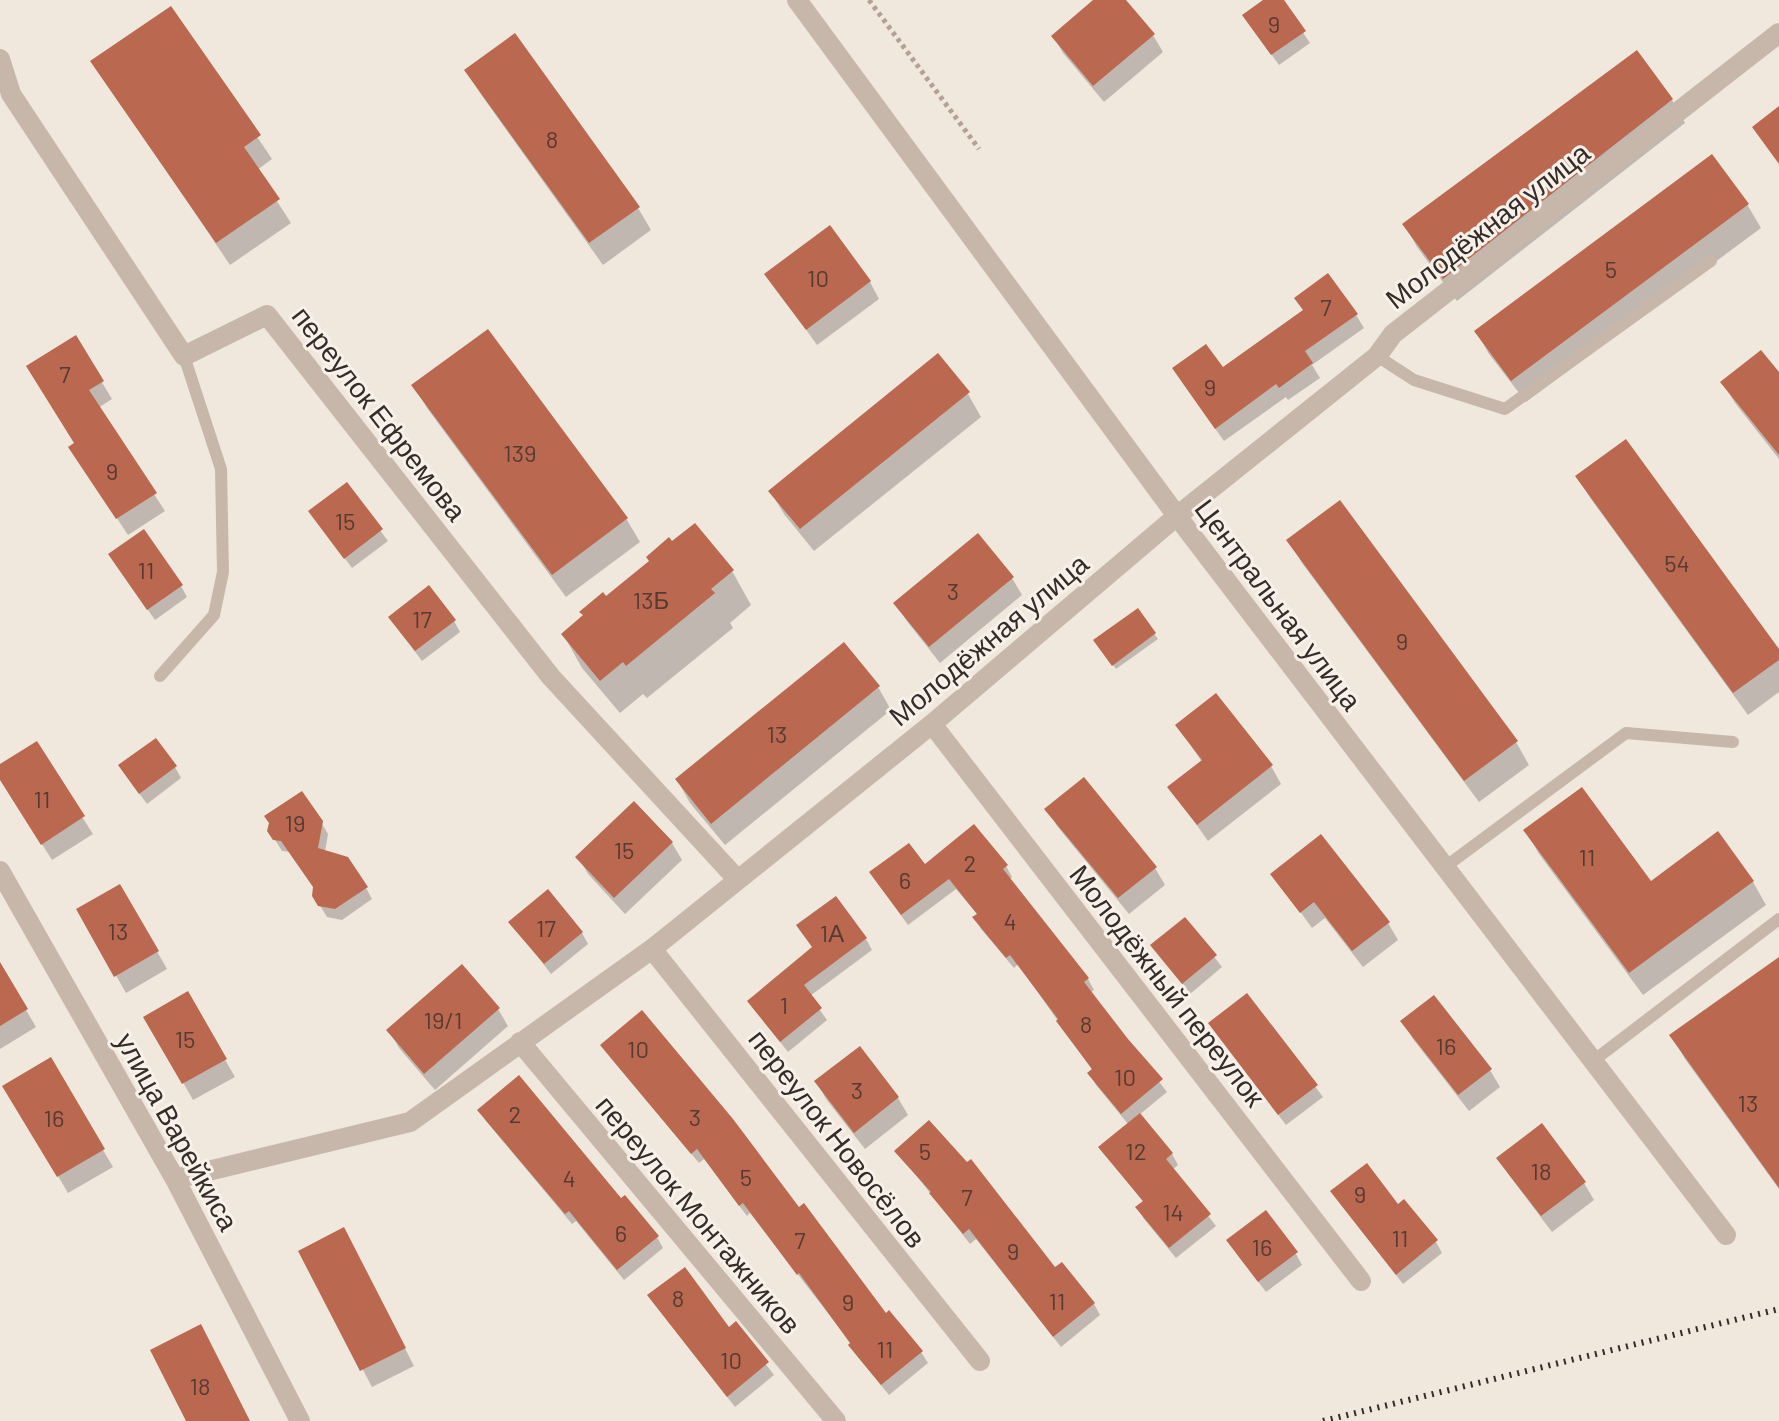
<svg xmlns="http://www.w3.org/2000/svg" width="1779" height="1421" viewBox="0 0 1779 1421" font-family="Barlow,sans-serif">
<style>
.shadow{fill:#0003}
.building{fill:#bb6850}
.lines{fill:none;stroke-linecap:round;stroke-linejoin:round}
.path{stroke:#b3a194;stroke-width:5;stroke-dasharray:4 4;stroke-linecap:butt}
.service{stroke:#c7b7aa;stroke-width:12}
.minor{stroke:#c7b7aa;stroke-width:20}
.rail{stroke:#352c29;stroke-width:6;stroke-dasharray:2 6;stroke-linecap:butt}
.labels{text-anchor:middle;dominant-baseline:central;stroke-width:6;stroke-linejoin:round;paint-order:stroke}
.number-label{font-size:24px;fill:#563b33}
.street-label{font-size:28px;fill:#352c29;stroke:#f8f1e9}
</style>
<rect width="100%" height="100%" fill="#f0e7dd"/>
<path class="shadow" d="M1096,0H1124L1153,35L1163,52L1104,102L1063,53L1053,36Z
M1266,0H1281L1310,43L1279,65L1251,26Z
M170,8L272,159L257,170L291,223L230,265L93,62Z
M467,71L638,208L651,230L603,265L480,93Z
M1672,100L1685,123L1457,301L1417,247L1404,224Z
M1712,157L1748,206L1761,228L1526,402L1489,354L1476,331Z
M767,275L870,282L879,299L817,345Z
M1356,315L1364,328L1312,365L1320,378L1288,400L1286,397L1224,441L1182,382L1222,369Z
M488,332L627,520L640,542L566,597L427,408L414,385Z
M75,338L112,399L98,408L165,511L128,535L81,464L76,444Z
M1779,375V459L1735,403L1723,383Z
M968,394L981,417L814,551L784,514L770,491Z
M1577,476L1779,653V692L1748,715L1591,499Z
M346,485L388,541L352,568L310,512Z
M1339,503L1516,742L1529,765L1479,802L1302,563L1288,540Z
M117,566L181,586L187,597L155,620Z
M732,571L751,605L730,623L733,628L647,698L643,694L620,713L582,668L563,634L606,599Z
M1012,578L1022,595L940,663L906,620L896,603Z
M1137,611L1158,639L1116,669L1099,645Z
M454,621L460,632L422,661L397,628Z
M878,687L891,710L725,845L690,803L677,780Z
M1177,725L1271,766L1281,784L1208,841L1170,787L1202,762Z
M36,744L93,834L52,860L0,778V767Z
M175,767L181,778L147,804L127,777Z
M1047,809L1155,868L1165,885L1129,914L1057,826Z
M321,822L328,834L325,852L366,888L372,899L342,920L327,917L314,896L315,889L290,852L282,851L269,830Z
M1526,831L1650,883L1753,882L1766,905L1643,995L1539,854Z
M672,843L682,860L625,914L588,874L578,857Z
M1006,866L1012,877L1009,880L1088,979L1094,990L1090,993L1167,1092L1139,1115L1172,1154L1178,1165L1172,1170L1216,1226L1176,1258L1144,1219L1138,1208L1144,1203L1100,1147L1128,1124L1096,1085L1090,1074L1093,1071L1018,964L1014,968L981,929L975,918L978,915L956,889L908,925L878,884L925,867Z
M1273,874L1388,923L1398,940L1363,967L1325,918L1312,928Z
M120,886L167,969L126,993L79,910Z
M1185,919L1222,967L1190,994L1153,945Z
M511,922L582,933L588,944L551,974Z
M866,939L872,950L810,996L827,1020L788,1052L749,1002Z
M1779,959V1189L1685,1059L1672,1036Z
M0,966L36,1027L0,1049Z
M187,994L235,1077L193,1100L146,1017Z
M1247,996L1323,1097L1286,1125L1217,1034Z
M498,1009L508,1026L435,1090L399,1048L389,1030Z
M1403,1022L1490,1070L1500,1087L1469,1111L1413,1039Z
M859,1049L898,1098L908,1115L865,1149L826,1099L817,1082Z
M609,1056L798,1210L886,1316L921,1352L928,1363L889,1395L857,1356L852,1344L750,1213L747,1216L704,1159L699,1163Z
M50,1060L113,1167L68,1193L5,1086Z
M480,1110L621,1201L657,1237L663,1248L624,1280L576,1221L572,1224L486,1121Z
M897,1151L1055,1270L1094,1304L1100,1315L1061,1347L976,1239L970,1244Z
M1499,1158L1584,1183L1594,1200L1552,1232L1509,1175Z
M1339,1202L1398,1207L1436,1242L1442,1253L1403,1284Z
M353,1247L414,1366L372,1387L301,1252Z
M1235,1251L1296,1254L1302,1265L1266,1292Z
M656,1306L729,1330L735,1324L774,1375L735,1407Z"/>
<path class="building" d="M1093,0H1126L1155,34L1093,86L1051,36Z
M1263,0H1284L1306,31L1271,55L1242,15Z
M171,6L261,135L244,147L280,199L216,243L90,61Z
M515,33L640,207L589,243L464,70Z
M1637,50L1673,99L1443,279L1402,224Z
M1779,106V164L1752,127Z
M1712,154L1749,204L1511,381L1474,331Z
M830,225L871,281L806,330L764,274Z
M1328,273L1358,314L1305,351L1313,363L1279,388L1276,384L1215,429L1172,368L1206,344L1223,367L1303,310L1294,298Z
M488,329L628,518L552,575L411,385Z
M76,335L104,381L89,390L157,493L116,519L68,447L74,443L26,366Z
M1761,350L1779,372V455L1720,382Z
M938,353L970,392L800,529L768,491Z
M1626,439L1779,649V660L1733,693L1575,476Z
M347,482L383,529L344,559L308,511Z
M1340,500L1518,741L1464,781L1286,540Z
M695,523L734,570L711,589L715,593L626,666L623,662L600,681L561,634L583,615L579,612L603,592L606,596L649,561L646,557L669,537L672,541Z
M144,529L183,585L147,610L108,554Z
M978,533L1014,577L929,647L893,603Z
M429,585L456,620L415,651L388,617Z
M1138,608L1156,633L1112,666L1093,640Z
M844,642L880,686L711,824L675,779Z
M1216,693L1273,765L1197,825L1167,787L1202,760L1175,725Z
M156,738L177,766L139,794L118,765Z
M37,741L85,816L41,845L0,780V764Z
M1084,777L1157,867L1118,898L1044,809Z
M1582,787L1651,881L1718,831L1754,881L1629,973L1523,830Z
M302,791L323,821L318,848L348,857L368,887L335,909L318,906L312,896L313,887L281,841L273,840L267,831L269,823L264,816Z
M634,801L673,842L614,898L575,857Z
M974,824L1008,865L1003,869L1089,978L1084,982L1128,1039L1163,1079L1121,1114L1087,1073L1092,1069L1056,1021L1058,1019L1010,955L1006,958L972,917L977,914L949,879L901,915L869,872L909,843L925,864Z
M1321,834L1390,922L1352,951L1314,902L1300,913L1270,874Z
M120,884L159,951L114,977L76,909Z
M548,889L583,932L544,964L508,922Z
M836,896L867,938L804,985L822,1008L780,1042L747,1001L812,947L796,925Z
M1185,917L1217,955L1182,984L1150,945Z
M1779,957V1188L1669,1035Z
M0,962L28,1009L0,1026Z
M462,964L500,1008L424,1074L386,1030Z
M188,991L227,1059L182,1084L143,1017Z
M1247,993L1318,1085L1278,1115L1208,1023Z
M1434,995L1492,1069L1458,1095L1400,1021Z
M642,1010L733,1119L799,1207L804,1203L886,1313L889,1310L923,1351L881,1385L848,1345L850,1343L799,1273L797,1275L743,1203L739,1206L697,1149L691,1154L600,1045Z
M860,1046L899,1097L854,1133L814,1081Z
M51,1057L105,1149L57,1177L2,1086Z
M519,1075L621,1198L625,1195L659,1236L617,1270L569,1211L565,1214L477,1110Z
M1140,1113L1173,1153L1166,1159L1211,1214L1169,1248L1135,1207L1143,1201L1098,1147Z
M929,1120L967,1162L971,1159L1055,1267L1062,1262L1095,1303L1053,1337L969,1229L963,1234L929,1193L931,1192L894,1151Z
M1542,1123L1586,1182L1541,1216L1496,1158Z
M1367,1163L1398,1204L1404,1199L1438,1240L1396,1275L1330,1191Z
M1266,1210L1298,1252L1258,1282L1226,1240Z
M344,1227L406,1348L360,1371L298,1251Z
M685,1267L729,1327L736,1321L769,1362L727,1397L647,1295Z
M201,1324L250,1421H186L150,1350Z"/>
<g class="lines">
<path class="path" d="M869,0L979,149"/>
<path class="service" d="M1377,356L1414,380L1505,409L1711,261
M160,676L214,615L223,572L221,469L184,356
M1445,867L1626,733L1733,742
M1593,1061L1779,919"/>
<path class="minor" d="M797,0L1177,516L1726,1235
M0,59L11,94L184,356L267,315L551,677L738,880
M932,724L1361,1281
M0,871L175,1179L300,1421
M652,949L980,1361
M520,1042L836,1421
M175,1179L410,1122L652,949L932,724L1177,516L1377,356L1393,334L1779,33"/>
<path class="rail" d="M1323,1421L1779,1309"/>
</g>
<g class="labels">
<g class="number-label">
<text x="1274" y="23">9</text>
<text x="552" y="138">8</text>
<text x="1611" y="268">5</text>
<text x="818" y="277">10</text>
<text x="1326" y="306">7</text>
<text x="65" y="373">7</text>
<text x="1210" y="386">9</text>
<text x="520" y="452">139</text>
<text x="112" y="470">9</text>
<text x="345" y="520">15</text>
<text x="1677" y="562">54</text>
<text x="146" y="569">11</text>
<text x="953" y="590">3</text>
<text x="651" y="599">13Б</text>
<text x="422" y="618">17</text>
<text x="1402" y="640">9</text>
<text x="777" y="733">13</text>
<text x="42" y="798">11</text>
<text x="295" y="822">19</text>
<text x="624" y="849">15</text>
<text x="1587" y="856">11</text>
<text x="970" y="862">2</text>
<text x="905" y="879">6</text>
<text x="1010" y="920">4</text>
<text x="546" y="927">17</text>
<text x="118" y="930">13</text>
<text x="832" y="932">1А</text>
<text x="784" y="1004">1</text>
<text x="443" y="1019">19/1</text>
<text x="1086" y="1023">8</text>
<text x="185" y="1038">15</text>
<text x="1446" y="1045">16</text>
<text x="638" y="1048">10</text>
<text x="1125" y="1076">10</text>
<text x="857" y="1089">3</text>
<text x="1748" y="1102">13</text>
<text x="515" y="1113">2</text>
<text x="695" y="1116">3</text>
<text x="54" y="1117">16</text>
<text x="925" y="1150">5</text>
<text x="1136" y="1150">12</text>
<text x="1541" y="1170">18</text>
<text x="746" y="1176">5</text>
<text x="569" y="1177">4</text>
<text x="1360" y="1193">9</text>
<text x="967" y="1196">7</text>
<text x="1173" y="1211">14</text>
<text x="621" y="1232">6</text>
<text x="1400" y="1237">11</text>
<text x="800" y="1239">7</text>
<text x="1262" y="1246">16</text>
<text x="1013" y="1250">9</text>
<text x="678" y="1297">8</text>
<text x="1057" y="1300">11</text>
<text x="848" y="1301">9</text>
<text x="885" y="1348">11</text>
<text x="731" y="1359">10</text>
<text x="200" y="1385">18</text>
</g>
<g class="street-label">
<text transform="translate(1487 225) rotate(-38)">Молодёжная улица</text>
<text transform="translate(380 413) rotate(52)">переулок Ефремова</text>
<text transform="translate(1279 604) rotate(53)">Центральная улица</text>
<text transform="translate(988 639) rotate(-40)">Молодёжная улица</text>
<text transform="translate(1168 985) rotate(52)">Молодёжный переулок</text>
<text transform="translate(178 1131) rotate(61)">улица Варейкиса</text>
<text transform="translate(838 1138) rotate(52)">переулок Новосёлов</text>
<text transform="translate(699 1214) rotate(50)">переулок Монтажников</text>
</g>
</g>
</svg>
